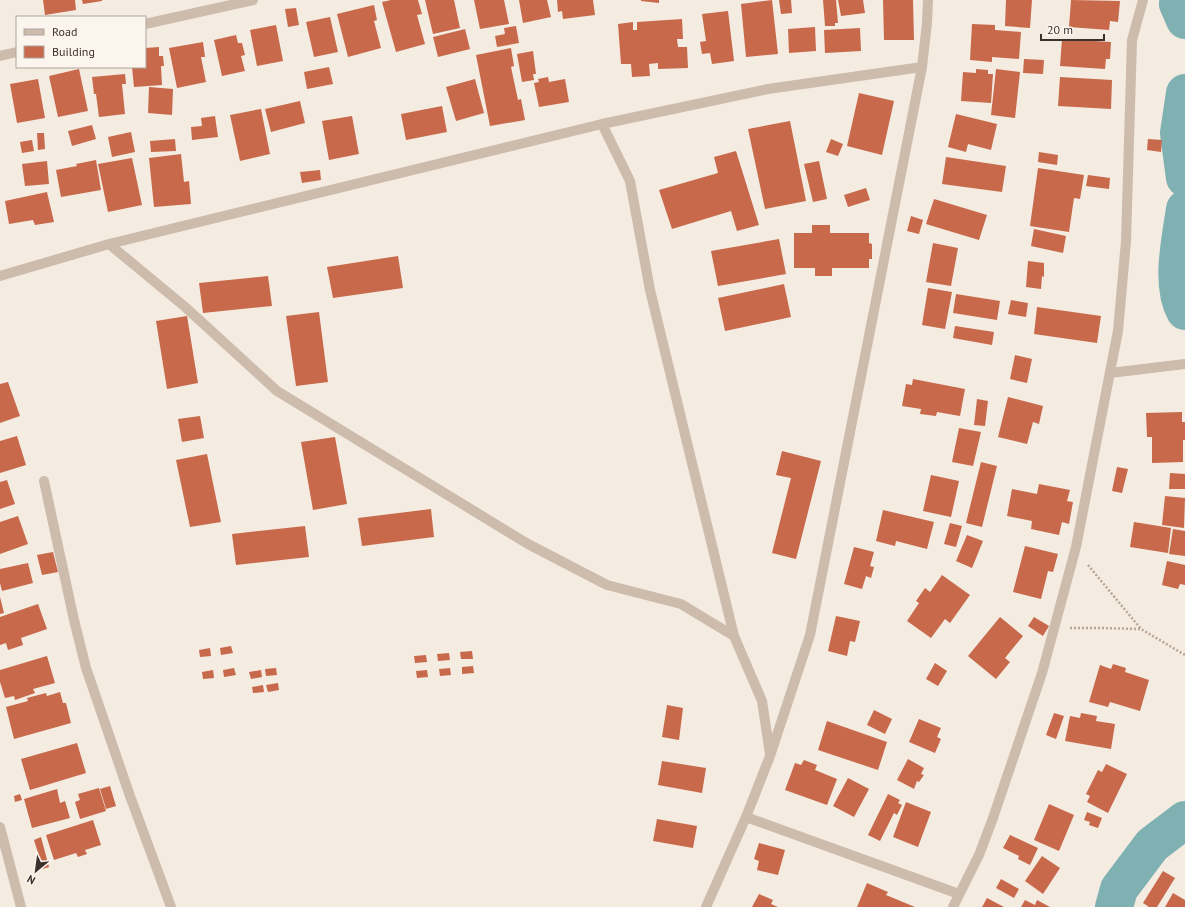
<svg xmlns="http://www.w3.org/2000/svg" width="1185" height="907" viewBox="0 0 1185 907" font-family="'PT Sans',sans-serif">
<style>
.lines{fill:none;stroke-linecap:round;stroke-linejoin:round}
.river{stroke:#7fb0b2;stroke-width:38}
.building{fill:#c8694b}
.path{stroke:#b9a596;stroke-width:2.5;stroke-dasharray:2 2;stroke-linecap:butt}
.minor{stroke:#cdbbac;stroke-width:10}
</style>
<rect width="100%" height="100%" fill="#f4ebe1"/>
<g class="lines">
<path class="river" d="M1180,0L1178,4L1185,20
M1185,93L1179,133L1185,178
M1185,209C1181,238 1170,284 1185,311
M1114,907L1119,889L1152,845L1185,820"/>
</g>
<path class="building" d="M43,0H75L76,10L45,15Z
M82,0H102V1L83,4Z
M391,0H418L422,14L417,15L425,44L396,52L382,2Z
M425,0H454L460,28L433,34Z
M474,0H504L509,24L480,29Z
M519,0H547L551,17L523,23Z
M557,0H593L595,15L563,19L562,11L558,12Z
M641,0H659V3L641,1Z
M772,0L778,54L746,57L741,4Z
M779,0H791L792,13L781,14Z
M823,0H836L838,23H835V26H825Z
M838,0H863L865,13L841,16Z
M883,0H913L914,40H884Z
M1006,0H1032L1030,28L1005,26Z
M1071,0L1120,1L1118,22L1110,21L1109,30L1069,27Z
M374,5L377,20L374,21L381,48L348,57L337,14Z
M296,8L299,25L288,27L285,9Z
M728,11L734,61L712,64L710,53L702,54L700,42L706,41L702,14Z
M330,17L338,52L314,57L306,22Z
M682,19L683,39H677L678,47H687L688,68L658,69V63L649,64L650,76L632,77L631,64H621L618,24L633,22V30H637V22Z
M972,24L995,25V30L1021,32L1019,59L992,57V62L970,60Z
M276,25L283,61L257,66L250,30Z
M516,26L519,43L497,47L495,36L505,34L504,28Z
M815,27L816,51L789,53L788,29Z
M860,28L861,51L825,53L824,30Z
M465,29L470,49L438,57L433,37Z
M236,35L238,43H242L245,55L241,56L245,71L222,76L214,40Z
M1062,39L1111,42L1110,59H1106L1105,69L1060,66Z
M203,42L205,57H201L206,82L177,88L169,48Z
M159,47V56H163L164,66H161L162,85L134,87L132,67H145V48Z
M511,48L514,66L511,67L518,100L521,99L525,120L490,126L476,55Z
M533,51L536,74H533L534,80L522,82L517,54Z
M1024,59L1044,60L1043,74L1023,73Z
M329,67L333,84L307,89L304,72Z
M79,69L88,111L58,117L49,76Z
M976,69L988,70V74H993L991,103L961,101L963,72L976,73Z
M996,69L1020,72L1015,118L991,115Z
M125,74L126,84H122L125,114L99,117L96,94H94L92,77Z
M548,77L549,82L565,79L569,102L539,107L534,83L539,82L538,79Z
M1060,77L1112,80L1111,109L1058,106Z
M38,79L45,118L17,123L10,84Z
M475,79L484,113L456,121L446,87Z
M149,87L173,89L172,115L148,113Z
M859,93L894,101L882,155L847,146Z
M300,101L305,123L271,132L265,109Z
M442,106L447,132L406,140L401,114Z
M261,109L270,154L240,161L230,115Z
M956,114L997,124L991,150L968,144L966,152L948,147Z
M215,116L218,137L192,140L191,127L202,126L201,118Z
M352,116L359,154L329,160L322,121Z
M790,121L806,201L765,209L748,129Z
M92,125L96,139L72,146L68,131Z
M131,132L135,152L112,157L108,137Z
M37,133H44L45,149L38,150Z
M175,139L176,151L151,152L150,141Z
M831,139L843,144L838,156L826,152Z
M1148,139L1162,140L1161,152L1147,150Z
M32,140L34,151L22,153L20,142Z
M736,151L759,225L737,231L731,211L672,229L659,190L718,173L714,157Z
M1039,152L1058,155L1057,165L1038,162Z
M181,154L184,182L189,181L191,204L154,207L149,158Z
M946,157L1006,166L1002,192L942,184Z
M132,158L142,205L108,212L98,164Z
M96,160L101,190L61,197L56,170L77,166L76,164Z
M47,161L49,184L25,186L22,164Z
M819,161L827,199L813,202L804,164Z
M1038,168L1084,175L1080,199L1074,198L1069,232L1030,226Z
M320,170L321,180L302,183L300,172Z
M1088,175L1110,178L1109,189L1086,186Z
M866,188L870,200L848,207L844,195Z
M47,192L54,222L35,225L33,220L9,224L5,201Z
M934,199L987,215L979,240L926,224Z
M911,216L923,220L919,234L907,231Z
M812,225H830V233H869V243L872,244V259H869V268H832V276H815V268H794V233H812Z
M1034,229L1066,236L1063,253L1031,246Z
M779,239L786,274L718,286L711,251Z
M933,243L958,248L951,286L926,282Z
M398,256L403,288L333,298L327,267Z
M1028,261L1044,263V277L1042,276L1041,289L1026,287Z
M268,276L272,306L203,313L199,283Z
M784,284L791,317L725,331L718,298Z
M928,288L952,292L945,329L922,325Z
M956,294L1000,301L997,320L953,313Z
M1011,300L1028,303L1026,317L1008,314Z
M1037,307L1101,316L1097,343L1034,334Z
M319,312L328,382L296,386L286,316Z
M187,316L198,383L167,389L156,321Z
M955,326L994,332L992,345L953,338Z
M1015,355L1032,359L1027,383L1010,379Z
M913,379L965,389L960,416L937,412L936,416L920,414L921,409L902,406L906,384L912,385Z
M8,382L20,416L0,423V384Z
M1008,397L1043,406L1039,424L1033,422L1027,444L998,437Z
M977,399L988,401L985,426L974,425Z
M1182,412V422H1185V440H1183V462L1152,463V437H1147L1146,413Z
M200,416L204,438L182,442L178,419Z
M959,428L981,432L973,466L952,462Z
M17,436L26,465L0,473V441Z
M335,437L347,504L313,510L301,442Z
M782,451L821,461L796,559L772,553L791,478L776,475Z
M207,454L221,522L190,527L176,460Z
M981,462L997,466L982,527L966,523Z
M1117,467L1128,469L1122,493L1112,491Z
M1170,473L1185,474V489H1169Z
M931,475L959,481L951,517L923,511Z
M7,480L15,504L0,509V482Z
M1039,484L1070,490L1067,501L1073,502L1069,524L1062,522L1059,535L1031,529L1032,521L1007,516L1012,489L1037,494Z
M1165,496L1185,498L1184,528L1162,525Z
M431,509L434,537L362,546L358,518Z
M883,510L934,522L927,549L896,541L895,546L876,541Z
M18,516L28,544L0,554V522Z
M1134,522L1171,528L1168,553L1130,547Z
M950,523L962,526L956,547L944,544Z
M305,526L309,557L236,565L232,534Z
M1173,529L1185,531V556L1169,554Z
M967,535L983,541L972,568L956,561Z
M1025,546L1058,554L1053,572L1048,571L1041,599L1013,592Z
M854,547L874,552L870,566L874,567L871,578L866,576L862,589L844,584Z
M53,552L58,572L42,575L37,555Z
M1167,561L1185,565V585L1180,584L1178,589L1162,585Z
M28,563L33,583L2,591L0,583V569Z
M942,575L970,595L950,623L945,619L931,638L907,621L919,603L916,601L925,588L930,592Z
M0,597L4,613L0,614Z
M38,604L47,629L21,638L23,645L8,650L6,643L0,645V617Z
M836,616L860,621L855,642L850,641L847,656L828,651Z
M1000,617L1023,636L1005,658L1010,662L996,679L968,656Z
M1034,617L1049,626L1043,636L1028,626Z
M231,646L233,653L221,655L220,648Z
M210,648L211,656L200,657L199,650Z
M472,651L473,659H461L460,652Z
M449,653L450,660L438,661L437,654Z
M426,655L427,662L415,663L414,656Z
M47,656L55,683L33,689L35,693L15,700L14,696L5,698L0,682V670Z
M935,663L947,671L938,686L926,679Z
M1113,664L1126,668L1125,672L1149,680L1140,711L1110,702L1108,707L1089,702L1100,665L1111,669Z
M473,666L474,673L462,674V667Z
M234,668L236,675L224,677L223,670Z
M276,668L277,675L266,676L265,669Z
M450,668L451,675L440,676L439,669Z
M213,670L214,678L203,679L202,672Z
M261,670L262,677L251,679L249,672Z
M427,670L428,677L417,678L416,671Z
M278,683L279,690L268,692L266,685Z
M263,685L264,692L253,693L252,687Z
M60,692L63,703H66L71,723L14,739L6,707L28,701L27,698L46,693L47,696Z
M667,705L683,708L679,740L662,737Z
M874,710L892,719L885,734L867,725Z
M1054,713L1064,716L1056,739L1046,735Z
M1081,713L1097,716L1096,721L1115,724L1111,749L1065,741L1070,716L1080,718Z
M919,719L941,728L937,737L941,739L935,753L909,742Z
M827,721L887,742L878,770L818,750Z
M77,743L86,773L30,790L21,759Z
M908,759L924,768L921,774L924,775L919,782L917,781L914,789L897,780Z
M804,760L817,765L815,770L837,779L827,805L785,790L795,763L801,765Z
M662,761L706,768L702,793L658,785Z
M1106,764L1127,774L1108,813L1087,802L1090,796L1086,794L1098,770L1102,772Z
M848,778L869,789L854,817L833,806Z
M110,786L116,806L106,809L100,789Z
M99,788L106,811L80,819L75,802L80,800L78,794Z
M57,789L60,803L65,801L70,818L32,828L24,799Z
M20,794L22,800L15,802L14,796Z
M888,794L900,800L898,803L902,805L897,815L894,813L880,841L868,835Z
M906,802L931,812L918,847L893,837Z
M1049,804L1074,815L1059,851L1034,840Z
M1087,812L1102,818L1098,828L1089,825L1090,822L1084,820Z
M657,819L697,826L693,848L653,841Z
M93,820L101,845L85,850L87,854L78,857L76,853L54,860L46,835Z
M1010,835L1038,848L1030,865L1018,859L1019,856L1003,848Z
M41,837L49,867L43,869L34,840Z
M759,843L785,850L778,875L757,870L759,861L754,859Z
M1042,856L1060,868L1043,894L1025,881Z
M1163,871L1175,878L1157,907H1149L1143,903Z
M1001,879L1019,889L1014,898L996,888Z
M867,883L888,892L886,895L915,907H857Z
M1173,893L1185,900V907H1165Z
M759,894L773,900L771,904L778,907H752Z
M987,898L1004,907H982Z
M1025,900L1035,905L1037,900L1050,907H1021Z"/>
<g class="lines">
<path class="path" d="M1088,565L1141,629
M1070,628H1100L1141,629L1185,655"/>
<path class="minor" d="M145,24L253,0
M0,56L17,52
M602,124L630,181L650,290L734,636L762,701L770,754
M109,244L184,306L277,391L528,544L607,585L681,604L734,636
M0,276L109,244L602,124L768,89L922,67
M1110,373L1185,364
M44,481L74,620L86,668L130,796L171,907
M746,817L959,894
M0,827L21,907
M706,907L746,817L770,756L810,635L922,67L927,23L928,0
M953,907L979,855L993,818L1042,673L1076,547L1118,331L1126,241L1132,40L1143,0"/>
</g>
<rect x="16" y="16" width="130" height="52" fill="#fbf5ee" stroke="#aea6a0"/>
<rect x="24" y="29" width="20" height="6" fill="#cdbbac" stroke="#aea6a0"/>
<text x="52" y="36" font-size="12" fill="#3b302b">Road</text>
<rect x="24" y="46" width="20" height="12" fill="#c8694b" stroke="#aea6a0"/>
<text x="52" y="56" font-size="12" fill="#3b302b">Building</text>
<g transform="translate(36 871) rotate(209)" stroke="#fbf5ee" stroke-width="3" paint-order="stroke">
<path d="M0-3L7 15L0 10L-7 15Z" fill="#3b302b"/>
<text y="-6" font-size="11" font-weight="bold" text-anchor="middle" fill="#3b302b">N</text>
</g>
<path d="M1041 34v6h63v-6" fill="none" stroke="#3b302b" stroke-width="2"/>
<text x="1047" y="34" font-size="12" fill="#3b302b" stroke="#fbf5ee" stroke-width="3" paint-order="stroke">20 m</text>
</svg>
